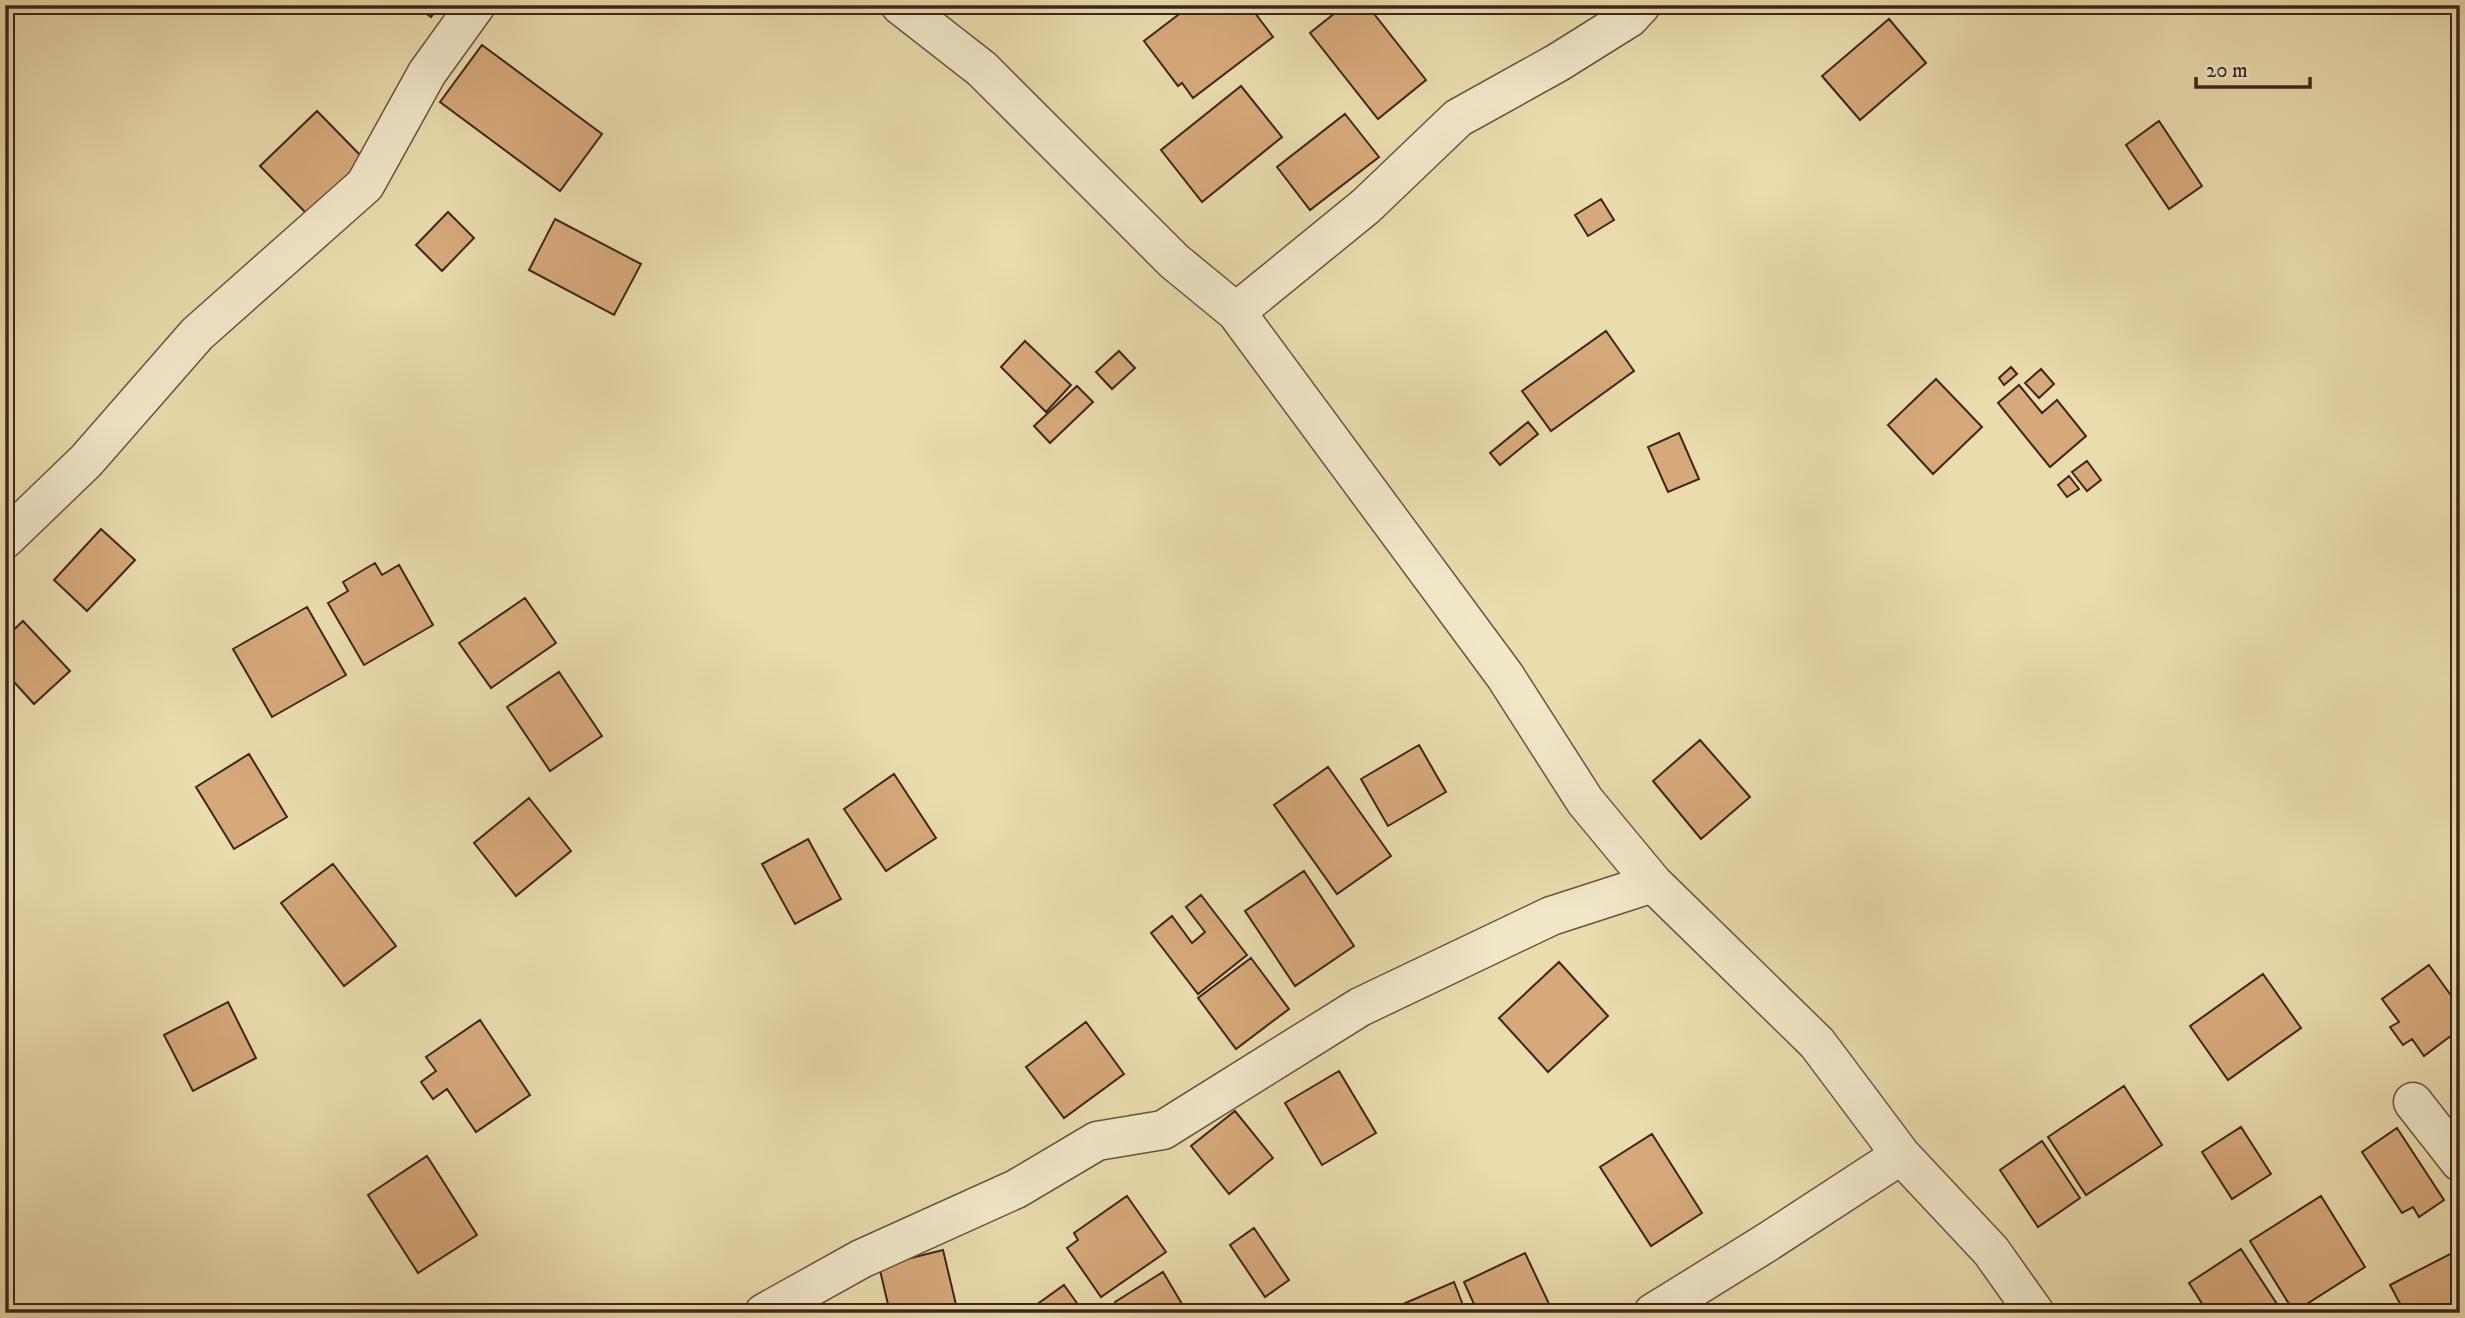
<svg xmlns="http://www.w3.org/2000/svg" width="2465" height="1318" viewBox="0 0 2465 1318" font-family="'IM FELL DW Pica',serif">
<style>
.building{fill:#d6a97a;stroke:#3e261c;stroke-width:2}
.lines{fill:none;stroke-linecap:round;stroke-linejoin:round}
.street-casing{stroke:#695440;stroke-width:41}
.street{stroke:#f1e8ca;stroke-width:38}
</style>
<rect width="100%" height="100%" fill="#eadcad"/>
<filter id="stains"><feTurbulence type="fractalNoise" baseFrequency=".00286" numOctaves="4"/><feColorMatrix values="0 0 0 0 .2 0 0 0 0 .09 0 0 0 0 .02 0 0 0 .5 -.17"/></filter>
<radialGradient id="worn" r=".72"><stop offset=".6" stop-color="#630" stop-opacity="0"/><stop offset="1" stop-color="#630" stop-opacity=".3"/></radialGradient>
<path class="building" d="M415,5H440L431,17Z
M1191,5H1249L1273,37L1193,98L1182,83L1178,86L1144,41Z
M1345,5H1367L1426,80L1378,119L1310,33Z
M1889,19L1926,63L1860,120L1822,76Z
M482,45L602,134L560,191L440,102Z
M1241,86L1282,137L1202,202L1161,150Z
M317,111L364,159L307,214L260,166Z
M1345,114L1379,157L1310,210L1277,167Z
M2159,121L2202,186L2169,209L2126,145Z
M1601,199L1614,220L1588,236L1575,215Z
M448,212L474,238L442,271L416,245Z
M555,219L641,264L614,315L529,270Z
M1606,331L1634,371L1551,431L1522,391Z
M1025,341L1071,385L1046,412L1001,367Z
M1119,351L1135,368L1112,389L1096,372Z
M2011,367L2017,374L2004,385L1999,378Z
M2041,369L2054,384L2039,398L2025,383Z
M1936,379L1982,427L1933,474L1888,425Z
M2019,385L2042,413L2057,400L2086,436L2050,467L1998,403Z
M1077,386L1093,402L1050,443L1034,426Z
M1528,422L1538,434L1500,465L1490,453Z
M1679,433L1699,479L1668,492L1648,447Z
M2087,461L2101,480L2087,491L2072,472Z
M2069,476L2079,489L2067,497L2058,485Z
M101,529L135,560L87,611L54,580Z
M375,563L382,575L399,565L433,625L364,665L328,603L348,591L343,582Z
M525,598L556,643L491,688L459,643Z
M307,607L346,675L272,717L233,649Z
M23,621L70,671L34,704L5,672V638Z
M559,672L602,736L550,771L507,707Z
M1700,740L1750,797L1701,839L1653,781Z
M1419,745L1446,792L1388,826L1361,779Z
M249,754L287,817L234,849L196,787Z
M1328,767L1391,856L1337,894L1274,805Z
M894,774L936,838L886,871L844,809Z
M529,798L571,851L516,896L474,843Z
M808,839L841,899L795,924L762,864Z
M333,864L396,946L344,986L281,903Z
M1304,871L1354,946L1295,986L1245,911Z
M1201,895L1247,955L1198,994L1151,933L1172,916L1192,943L1205,932L1186,907Z
M1251,958L1289,1009L1236,1049L1198,998Z
M1559,962L1608,1016L1548,1072L1499,1018Z
M2429,965L2460,1008V1029L2424,1056L2412,1039L2403,1045L2390,1027L2399,1022L2382,999Z
M2263,974L2301,1028L2228,1080L2190,1026Z
M228,1002L256,1058L193,1091L164,1035Z
M480,1020L530,1095L476,1132L447,1089L433,1099L421,1082L436,1071L426,1057Z
M1086,1022L1124,1074L1064,1118L1026,1067Z
M1339,1071L1376,1133L1322,1165L1285,1103Z
M2124,1086L2162,1145L2086,1195L2048,1137Z
M1235,1111L1273,1158L1229,1194L1191,1146Z
M2241,1127L2271,1174L2232,1199L2202,1152Z
M2397,1128L2444,1200L2419,1217L2413,1207L2402,1213L2362,1152Z
M1652,1134L1702,1213L1651,1246L1600,1167Z
M2042,1141L2080,1198L2038,1227L2000,1170Z
M427,1156L477,1235L418,1273L368,1195Z
M1127,1196L1166,1252L1101,1297L1067,1248L1078,1240L1074,1233Z
M2321,1196L2365,1267L2294,1312L2250,1241Z
M1254,1228L1289,1280L1265,1297L1230,1245Z
M2241,1249L2277,1304L2264,1313H2208L2189,1283Z
M943,1250L958,1313H890L879,1266Z
M2454,1252L2460,1263V1313H2405L2390,1285Z
M1525,1253L1551,1308L1541,1313H1478L1464,1282Z
M1163,1272L1182,1304L1169,1313H1122L1115,1302Z
M1454,1282L1466,1313H1399L1396,1307Z
M1064,1285L1084,1313H1025Z"/>
<g class="lines">
<defs>
<path id="street" d="M900,5L982,69L1174,261L1236,312L1505,676L1585,801L1653,883L1817,1043L1901,1155L1991,1251L2035,1313
M1236,312L1366,206L1458,118L1557,63L1629,18L1641,5
M5,539L86,461L197,334L365,185L427,73L476,5
M2413,1102L2460,1162
M764,1313L861,1259L1016,1189L1097,1141L1163,1130L1360,1007L1551,916L1653,883
M1653,1313L1766,1243L1901,1155"/>
</defs>
<use href="#street" class="street-casing"/>
<use href="#street" class="street"/>
</g>
<rect width="2465" height="1318" fill="none" stroke="#eadcad" stroke-width="28"/>
<rect x="7" y="7" width="2451" height="1304" fill="none" stroke="#3e261c" stroke-width="3.5"/>
<rect x="14" y="14" width="2437" height="1290" fill="none" stroke="#3e261c" stroke-width="2"/>
<path d="M2196 77v10h114v-10" fill="none" stroke="#3e261c" stroke-width="3.5"/>
<text x="2206" y="77" font-size="21" fill="#3e261c" stroke="#f1e8ca" stroke-width="5" paint-order="stroke">20 m</text>
<rect width="100%" height="100%" filter="url(#stains)"/>
<rect width="100%" height="100%" fill="url(#worn)"/>
</svg>
